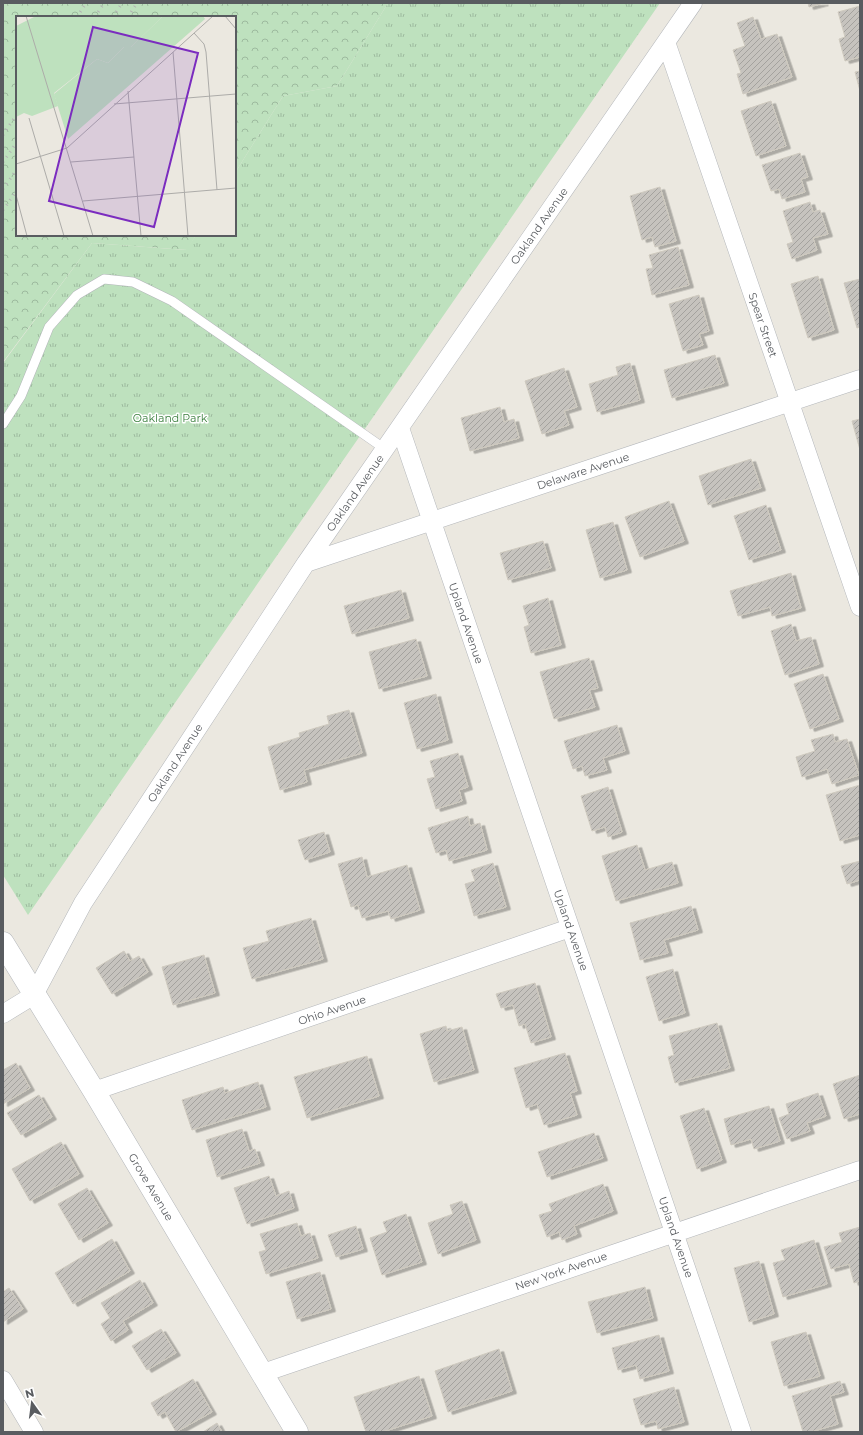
<svg xmlns="http://www.w3.org/2000/svg" width="863" height="1435" viewBox="0 0 863 1435" font-family="Montserrat,sans-serif">
<style>
.forest{fill:url(#forest-crowns)}
.park{fill:url(#park-tufts)}
.building{fill:url(#building-hatch);stroke:#cfcabf;filter:url(#shadow)}
.lines{fill:none;stroke-linecap:round;stroke-linejoin:round}
.service-casing{stroke:#b3b6ba;stroke-width:10}
.minor-casing{stroke:#b3b6ba;stroke-width:19}
.tertiary-casing{stroke:#b3b6ba;stroke-width:23}
.service{stroke:#fff;stroke-width:9}
.minor{stroke:#fff;stroke-width:18}
.tertiary{stroke:#fff;stroke-width:22}
.rail{stroke:#b1b2b2;stroke-width:3;stroke-dasharray:1 5;stroke-linecap:butt}
.labels{text-anchor:middle;dominant-baseline:central;stroke-width:3;stroke-linejoin:round;paint-order:stroke}
.street-label{font-size:11px;fill:#595c60;stroke:#fff}
.park-label{font-size:11px;fill:#397e3c;stroke:#fff}
.inset-road{fill:none;stroke:#adaca9;stroke-width:1}
.view{fill:#7b2cbf;fill-opacity:0.15;stroke:#7b2cbf;stroke-width:2}
.inset-edge{fill:none;stroke:#595c60;stroke-width:2}
</style>
<defs>
<pattern id="forest-crowns" width="20" height="18" patternUnits="userSpaceOnUse"><rect width="20" height="18" fill="#bee1be"/><path d="M2 6a3 3 0 1 1 6 0M12 15a3 3 0 1 1 6 0" fill="none" stroke="#9dba9e"/></pattern>
<pattern id="park-tufts" width="24" height="20" patternUnits="userSpaceOnUse"><rect width="24" height="20" fill="#bee1be"/><path d="M3 7l-1-3M5 7V3M7 7l1-3M15 17l-1-3M17 17v-4M19 17l1-3" fill="none" stroke="#9dba9e"/></pattern>
<pattern id="building-hatch" width="6" height="6" patternUnits="userSpaceOnUse"><rect width="6" height="6" fill="#c6c3be"/><path d="M-1 1l2-2M0 6l6-6M5 7l2-2" fill="none" stroke="#a4a29e"/></pattern>
<filter id="shadow"><feDropShadow dx="4.5" dy="2.5" stdDeviation="0" flood-color="#0004"/></filter>
</defs>
<rect width="100%" height="100%" fill="#ebe8e0"/>
<path class="forest" d="M3,3H388L337,86L283,96L235,173V17H17V235H196L187,250L92,243L3,362Z"/>
<path class="park" d="M388,3H660L28,915L3,875V363L92,243L186,250L196,235H235V173L283,96L337,86Z"/>
<path class="building" d="M808,3H824L809,7Z
M860,6V57L845,61L839,39L845,37L838,12Z
M753,17L761,39L777,34L792,77L743,94L737,74L741,73L733,50L745,46L737,23Z
M860,71V91L855,72Z
M771,101L786,146L756,156L741,111Z
M800,153L808,177L801,179L805,192L782,199L779,189L771,191L762,165Z
M660,187L676,241L655,247L652,237L642,240L630,196Z
M810,202L813,212L820,210L828,234L813,238L817,250L792,259L787,244L793,242L783,211Z
M678,247L689,285L652,295L646,269L653,268L649,255Z
M818,276L834,330L808,338L791,284Z
M860,279V327L857,328L844,283Z
M699,295L709,331L699,334L703,345L683,351L669,304Z
M715,355L724,383L672,398L664,370Z
M630,363L640,400L597,412L589,384L618,375L616,367Z
M564,368L577,407L564,411L569,425L542,434L525,381Z
M500,407L504,422L514,419L519,438L470,451L461,418Z
M860,419V450L852,421Z
M751,459L761,488L708,505L699,476Z
M669,501L684,541L640,557L625,517Z
M766,505L781,550L749,560L734,516Z
M613,522L627,570L600,578L586,530Z
M543,541L551,568L508,580L500,553Z
M791,573L801,608L772,616L770,607L738,616L730,591Z
M401,590L409,618L352,634L344,606Z
M548,598L561,645L531,653L524,627L529,625L523,606Z
M791,624L796,641L811,637L819,664L785,675L771,631Z
M416,639L427,676L379,689L369,652Z
M589,658L598,688L589,690L595,707L554,719L540,672Z
M823,674L839,719L810,729L794,684Z
M436,694L448,740L417,749L404,703Z
M349,710L362,753L304,770L307,782L280,790L268,747L300,737L299,733L329,724L327,716Z
M617,725L625,751L603,758L607,770L585,776L582,766L573,769L564,741Z
M833,734L835,742L847,739L859,775L832,784L827,769L802,777L796,757L815,751L811,740Z
M458,753L468,787L459,790L462,801L436,809L427,779L435,777L430,761Z
M860,785V835L840,841L826,795Z
M608,787L622,832L608,837L605,827L592,831L581,796Z
M468,816L470,826L480,823L487,850L449,861L446,850L436,853L428,828Z
M324,832L330,852L305,860L298,840Z
M637,845L645,870L672,862L678,883L616,901L602,856Z
M362,857L367,877L407,865L420,910L391,919L388,911L362,918L358,905L351,907L338,864Z
M860,861V880L847,884L841,866Z
M493,863L506,907L474,916L465,884L475,881L471,870Z
M691,906L698,930L664,940L668,953L640,960L630,923Z
M311,918L323,959L252,979L243,948L269,941L266,931Z
M124,951L130,961L139,956L148,972L112,994L96,968Z
M204,955L215,993L173,1005L162,967Z
M673,969L685,1013L659,1021L646,977Z
M535,983L551,1037L531,1043L525,1024L519,1026L513,1005L501,1008L496,994Z
M717,1023L730,1068L675,1083L668,1057L674,1055L669,1036Z
M446,1026L447,1031L462,1027L474,1070L434,1082L420,1034Z
M565,1053L577,1091L570,1093L577,1115L544,1125L537,1104L526,1108L514,1068Z
M367,1056L379,1096L307,1118L294,1077Z
M16,1063L30,1088L3,1104V1070Z
M860,1075V1114L844,1119L833,1084Z
M258,1082L266,1107L192,1130L182,1100L223,1087L225,1093Z
M818,1093L826,1116L807,1123L810,1131L787,1139L779,1118L789,1114L786,1104Z
M39,1095L52,1117L21,1135L7,1113Z
M769,1106L780,1141L754,1149L751,1139L731,1145L724,1119Z
M704,1108L722,1160L697,1169L680,1116Z
M242,1129L249,1151L255,1149L260,1163L217,1177L206,1140Z
M594,1133L603,1158L547,1177L538,1152Z
M61,1142L79,1174L30,1201L12,1169Z
M269,1176L276,1196L289,1191L294,1208L247,1224L234,1188Z
M603,1184L613,1211L574,1226L577,1234L562,1240L559,1232L547,1237L539,1215L552,1211L549,1204Z
M87,1188L108,1223L79,1240L58,1204Z
M462,1201L476,1240L438,1254L428,1223L453,1214L450,1205Z
M406,1214L422,1262L382,1275L370,1238L387,1232L383,1222Z
M297,1223L301,1236L310,1233L318,1258L266,1274L259,1252L266,1250L260,1234Z
M356,1226L363,1249L336,1257L328,1235Z
M860,1227V1281L854,1283L849,1264L831,1269L824,1247L842,1242L839,1233Z
M112,1239L130,1271L73,1304L55,1273Z
M814,1240L827,1284L783,1297L773,1263L785,1260L781,1250Z
M759,1261L774,1314L749,1322L734,1268Z
M320,1272L331,1309L297,1319L286,1282Z
M140,1280L153,1303L123,1321L128,1330L111,1341L101,1324L110,1318L101,1303Z
M645,1287L653,1318L597,1333L588,1302Z
M9,1288L23,1309L3,1322V1292Z
M161,1329L176,1353L147,1370L132,1346Z
M806,1332L820,1376L784,1386L771,1342Z
M659,1335L669,1371L640,1379L636,1365L618,1370L612,1348Z
M499,1349L512,1391L448,1412L435,1371Z
M419,1376L432,1416L382,1432H366L354,1397Z
M193,1379L212,1412L176,1432L165,1412L158,1416L151,1403Z
M840,1381L844,1392L830,1396L838,1424L810,1432H803L792,1396Z
M674,1387L684,1422L658,1429L656,1421L641,1425L633,1399Z
M217,1423L222,1432H203Z"/>
<g class="lines">
<defs>
<path id="service" d="M3,424L21,396L49,327L77,295L104,279L133,282L172,301L385,449"/>
<path id="minor" d="M666,42L860,607
M400,428L742,1432
M306,563L860,379
M3,1014L34,995L83,903L306,563L693,3
M94,1091L570,928
M263,1373L860,1170
M3,1380L34,1432"/>
<path id="tertiary" d="M3,943L94,1091L297,1432"/>
</defs>
<use href="#service" class="service-casing"/>
<use href="#minor" class="minor-casing"/>
<use href="#tertiary" class="tertiary-casing"/>
<use href="#service" class="service"/>
<use href="#minor" class="minor"/>
<use href="#tertiary" class="tertiary"/>
<path class="rail" d="M77,17L86,3
M95,17L104,3
M113,17L122,3
M128,17L137,3
M3,135L17,114
M3,162L17,142
M3,189L17,169
M3,210L17,190"/>
</g>
<g class="labels">
<g class="street-label">
<text transform="translate(539 226) rotate(-55)">Oakland Avenue</text>
<text transform="translate(763 325) rotate(71)">Spear Street</text>
<text transform="translate(583 471) rotate(-18)">Delaware Avenue</text>
<text transform="translate(355 493) rotate(-55)">Oakland Avenue</text>
<text transform="translate(466 623) rotate(71)">Upland Avenue</text>
<text transform="translate(175 763) rotate(-57)">Oakland Avenue</text>
<text transform="translate(571 930) rotate(71)">Upland Avenue</text>
<text transform="translate(332 1010) rotate(-19)">Ohio Avenue</text>
<text transform="translate(151 1187) rotate(59)">Grove Avenue</text>
<text transform="translate(676 1237) rotate(71)">Upland Avenue</text>
<text transform="translate(561 1271) rotate(-19)">New York Avenue</text>
</g>
<g class="park-label">
<text x="170" y="418">Oakland Park</text>
</g>
</g>
<g transform="translate(16 16)">
<rect width="220" height="220" fill="#ebe8e0"/>
<path d="M20,0H147L115,31H108L92,47L81,43L38,77L42,90L16,100L8,97L0,101V10Z" fill="#bee1be"/>
<path d="M147,0H187L189,3L52,123L38,78L81,43L92,47L108,31H115Z" fill="#bee1be"/>
<path class="inset-road" d="M10,0L77,220M209,0L220,13M178,17L188,28L190,36L201,174M157,36L172,220M112,75L125,220M98,88L220,78M13,102L48,220M55,146L118,141M0,148L51,132L197,0M0,179L11,220M67,185L220,172"/>
<path class="view" d="M77,11L182,37L138,211L33,185Z"/>
<rect width="220" height="220" class="inset-edge"/>
</g>
<rect width="863" height="1435" fill="none" stroke="#595c60" stroke-width="8"/>
<g transform="translate(32 1403) rotate(346)" stroke="#ffffff" stroke-width="3" paint-order="stroke">
<path d="M0-3L7 15L0 10L-7 15Z" fill="#595c60"/>
<text y="-6" font-size="11" font-weight="bold" text-anchor="middle" fill="#595c60">N</text>
</g>
</svg>
